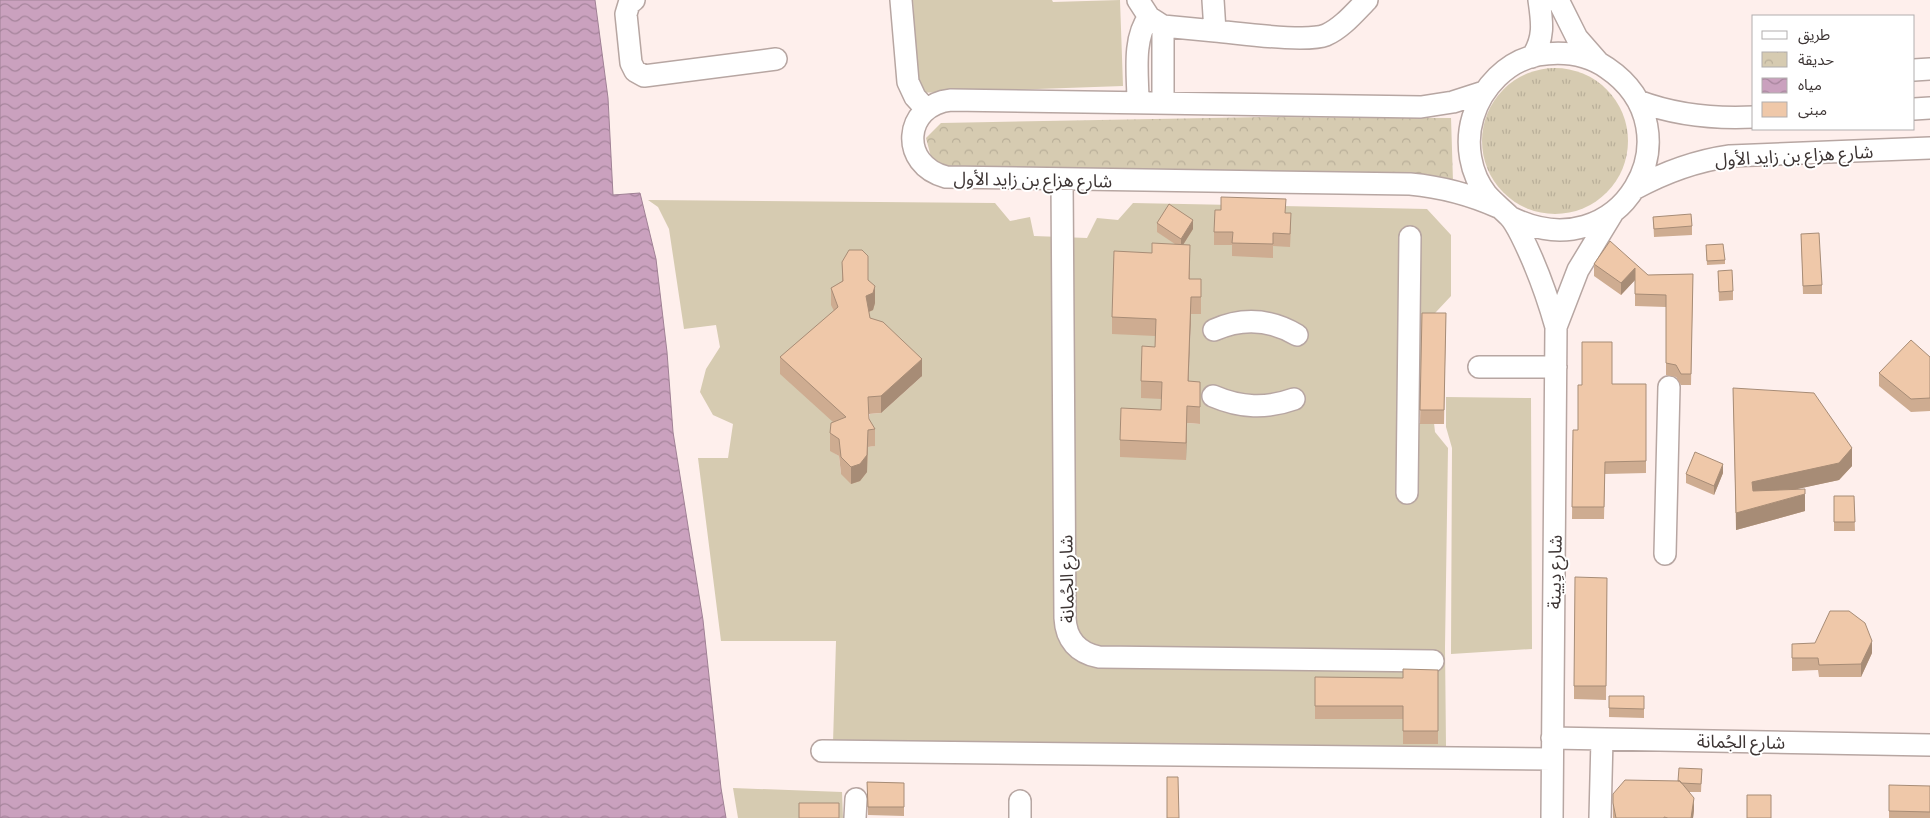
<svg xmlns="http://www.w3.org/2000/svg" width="1930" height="818" viewBox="0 0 1930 818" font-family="Manrope,'Noto Sans Arabic',sans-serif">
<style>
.grass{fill:url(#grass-tufts)}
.park{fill:url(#park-crowns)}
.garden{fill:#d6cbb1;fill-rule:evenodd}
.water{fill:url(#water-waves);stroke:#a08195}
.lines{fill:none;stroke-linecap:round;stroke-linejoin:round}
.minor-casing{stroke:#b7a6a2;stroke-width:24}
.minor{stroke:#fff;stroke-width:21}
.wall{fill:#ceac91}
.shaded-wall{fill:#a78c76}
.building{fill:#efc8a9;stroke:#a78c76}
.labels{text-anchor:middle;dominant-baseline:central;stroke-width:4;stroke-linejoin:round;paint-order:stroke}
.street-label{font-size:18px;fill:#3d3534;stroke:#fff}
</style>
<defs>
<pattern id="grass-tufts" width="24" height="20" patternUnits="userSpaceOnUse" patternTransform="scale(1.25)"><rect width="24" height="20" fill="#d6cbb1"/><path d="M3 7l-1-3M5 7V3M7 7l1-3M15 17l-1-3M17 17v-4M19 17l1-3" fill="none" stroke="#b9af99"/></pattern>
<pattern id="park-crowns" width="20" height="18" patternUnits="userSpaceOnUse" patternTransform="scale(1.25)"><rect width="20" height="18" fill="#d6cbb1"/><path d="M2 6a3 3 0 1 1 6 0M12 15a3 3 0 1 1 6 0" fill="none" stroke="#b9af99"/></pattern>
<pattern id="water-waves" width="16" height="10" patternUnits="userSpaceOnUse" patternTransform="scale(1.25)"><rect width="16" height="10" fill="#caa1be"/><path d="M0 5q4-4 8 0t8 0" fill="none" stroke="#a5849b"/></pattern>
</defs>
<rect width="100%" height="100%" fill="#feefec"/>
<path class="grass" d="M1482 141a73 73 0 1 1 146 0a73 73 0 1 1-146 0Z"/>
<path class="park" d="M1265,117L1451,118L1453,182L955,174L932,161L926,138L941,123Z"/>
<path class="garden" d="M913,0H1052L1053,2L1120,0L1123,86L917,93Z
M648,200L995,203L1010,221L1030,217L1034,236L1087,238L1097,218L1118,220L1133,203L1427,209L1451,235V296L1422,327L1419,423H1434L1435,432L1448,448L1445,647L1446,747L833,743L836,641H721L698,458H728L733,424L713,415L700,392L706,369L720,347L716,325L684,329L669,229L658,207ZM1215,223L1290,246H1273L1272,257L1233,245ZM1201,297V314H1191L1188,398L1200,399V424L1187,423L1162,399L1156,330ZM843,298L921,377L881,413L870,414L869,424L874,446L868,447L841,474L839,456L830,450L841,429L835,315Z
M1446,397L1531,398L1532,649L1451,654L1452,448L1446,427Z
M733,788L842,792L843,818H738Z"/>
<path class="water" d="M0,0H595L608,98L613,195L640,193L656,259L667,352L673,432L703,620L721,788L726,818H0Z"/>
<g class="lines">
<defs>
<path id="minor" d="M634,0L629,4L626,14L631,63L635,71L644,76L776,59
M901,0L908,82L915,97L926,109
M1138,0L1149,17L1163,26L1215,31L1213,0
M1558,0L1577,38L1598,62
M1215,31C1239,33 1306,43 1326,35C1342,28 1355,12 1367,0
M1532,57C1545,38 1542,21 1539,0
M1914,70L1930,69
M1484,92L1453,102L1421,107L951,100C903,105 899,165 946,177L1410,184C1442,187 1469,194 1498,207
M1638,101C1675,115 1714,119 1754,117
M1138,102C1138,76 1132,39 1149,17
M1163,103V26
M1914,109L1930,108
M1062,179L1065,618C1066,640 1078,653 1099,657L1433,661
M1634,189C1665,172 1695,161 1730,156L1930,148
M1510,217C1621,273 1700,131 1607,68C1587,54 1562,51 1538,55C1507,61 1482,87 1473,117C1465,143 1470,174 1487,195C1494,203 1502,209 1509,216C1514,221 1518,229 1521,235C1536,265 1547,295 1556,327
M1214,330C1243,317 1270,319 1297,335
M1479,367H1556
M1213,396C1241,408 1266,409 1294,399
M1407,493L1410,237
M1665,554L1669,387
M1552,738L1930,745
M822,751L1552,759
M1020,801V818
M855,818L856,799
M1552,818L1556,327L1578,270L1612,214
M1600,818L1602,739"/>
</defs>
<use href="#minor" class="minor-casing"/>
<use href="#minor" class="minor"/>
</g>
<path class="wall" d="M1286,213L1291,227L1290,247L1273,246V258L1232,256V245H1214V232Z
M1653,217L1692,226V235L1654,237Z
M1157,223L1193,229L1183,245L1190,262V279H1201V314H1191L1188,381L1200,399V424L1187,423L1186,460L1120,457V440L1161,410L1162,399L1141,398V381L1155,347V336L1112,334V317L1152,253L1175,244L1157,232Z
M1801,234L1822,285V294H1803Z
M1706,249L1725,260V264L1707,265Z
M842,262L868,280L875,303L873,310L869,312L870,318L922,376L881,413L869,414V419L875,429V446L868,447L867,472L860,481L851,484L841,474L839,456L830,451V433L833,422L780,374V357L834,311L831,305V288L842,281Z
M1594,264L1648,275L1693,274L1691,385H1681L1676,377L1666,375V307L1635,306V280L1621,295L1594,276Z
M1718,271L1733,291V300L1719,301Z
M1422,313H1446L1444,424H1420Z
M1930,357V411L1911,412L1879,386V373Z
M1612,384H1646V473L1605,474L1604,519H1572L1573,430H1578Z
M1733,388L1852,466L1839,480L1796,489L1805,511L1736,530Z
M1723,473L1714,495L1686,483V474Z
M1834,496H1854L1855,531H1834Z
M1607,578L1606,700L1574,699V686Z
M1792,644L1872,653L1861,677H1819L1818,670L1792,671Z
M1438,670V744H1403V719H1315V677L1403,678Z
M1609,696H1644V718L1609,717Z
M1702,769L1701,792H1689L1694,810L1693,818H1613V794L1678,781Z
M867,782L904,783V816L868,815Z
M1930,786V818H1889V811Z"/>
<path class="shaded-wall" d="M1193,220V229L1181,248V239Z
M1635,268V280L1621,295V283Z
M875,286V303L873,310L866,313V296Z
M1191,297V314L1188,398V381Z
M922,359V376L881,413V396Z
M1187,406V423L1186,460V443Z
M868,430L867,472L860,481L851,484V467Z
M1852,448V466L1839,480L1752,499V482Z
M1723,464V473L1714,495V486Z
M1805,494V511L1736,530V513Z
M1872,641V653L1861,677V664Z
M1694,798V810L1693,818H1691Z"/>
<path class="building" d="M1221,197L1286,199L1285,213H1291L1290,234L1273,233V244L1232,243L1233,232H1214L1215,210H1221Z
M1169,204L1193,220L1181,239L1157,223Z
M1691,214L1692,226L1654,229L1653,217Z
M1819,233L1822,285L1803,286L1801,234Z
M1610,241L1648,275L1693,274L1691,374H1681L1676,365L1666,363V295L1635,294V268L1621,283L1594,264Z
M1152,243L1190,245L1189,279H1201V297H1191L1188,381L1200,382V407L1187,406L1186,443L1120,440L1121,408L1161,410L1162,382L1141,381L1142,346L1155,347L1156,319L1112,317L1114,251L1152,253Z
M1723,244L1725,260L1707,261L1706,245Z
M849,250H862L868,256V280L875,286L873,293L866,296L870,318L883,322L922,359L881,396L868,397L869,419L875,429L868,430L867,455L860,464L851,467L841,457L839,439L830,433L831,423L846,417L780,357L838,307L831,288L843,281L842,262Z
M1732,270L1733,291L1719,292L1718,271Z
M1422,313H1446L1444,410H1420Z
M1911,340L1930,357V398L1911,399L1879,373Z
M1582,342H1612V384H1646V461L1605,462L1604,507H1572L1573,430H1578V385H1582Z
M1733,388L1814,393L1852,448L1839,463L1752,482L1753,491L1805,489V494L1736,513Z
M1695,452L1723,464L1714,486L1686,474Z
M1834,496H1854L1855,522H1834Z
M1575,577L1607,578L1606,686H1574Z
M1830,611H1849L1865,623L1872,641L1861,664L1819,665L1818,658H1792V644L1815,643Z
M1403,669L1438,670V731H1403V706H1315V677L1403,678Z
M1609,696H1644V709L1609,708Z
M1679,768L1702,769L1701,784L1681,783L1680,781H1678Z
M1167,777H1178L1179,818H1167Z
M1625,780L1680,781L1694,798L1691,818H1668L1664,817V818H1616L1613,803V794Z
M867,782L904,783V807H868Z
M1889,785L1930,786V812L1889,811Z
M1747,795H1771V818H1747Z
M799,803H839V818H799Z"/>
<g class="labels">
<g class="street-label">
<text transform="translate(1794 155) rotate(-3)">شارع هزاع بن زايد الأول</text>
<text transform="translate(1033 179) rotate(1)">شارع هزاع بن زايد الأول</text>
<text transform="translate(1554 572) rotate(-89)">شارع دِيينة</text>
<text transform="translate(1066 579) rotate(-91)">شارع الجُمانة</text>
<text transform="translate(1741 741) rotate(1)">شارع الجُمانة</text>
</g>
</g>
<rect x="1752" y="15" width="162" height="115" fill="#ffffff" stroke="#b1aeae"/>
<rect x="1762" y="31" width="25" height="8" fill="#ffffff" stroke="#b1aeae"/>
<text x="1798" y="40" font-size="15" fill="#3d3534">طريق</text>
<rect x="1762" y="52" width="25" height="15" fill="url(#park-crowns)" stroke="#b1aeae"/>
<text x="1798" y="65" font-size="15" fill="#3d3534">حديقة</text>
<rect x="1762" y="78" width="25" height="15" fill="url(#water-waves)" stroke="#b1aeae"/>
<text x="1798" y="90" font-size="15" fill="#3d3534">مياه</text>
<rect x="1762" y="102" width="25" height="15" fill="#efc8a9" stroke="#b1aeae"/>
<text x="1798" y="115" font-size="15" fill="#3d3534">مبنى</text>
</svg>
